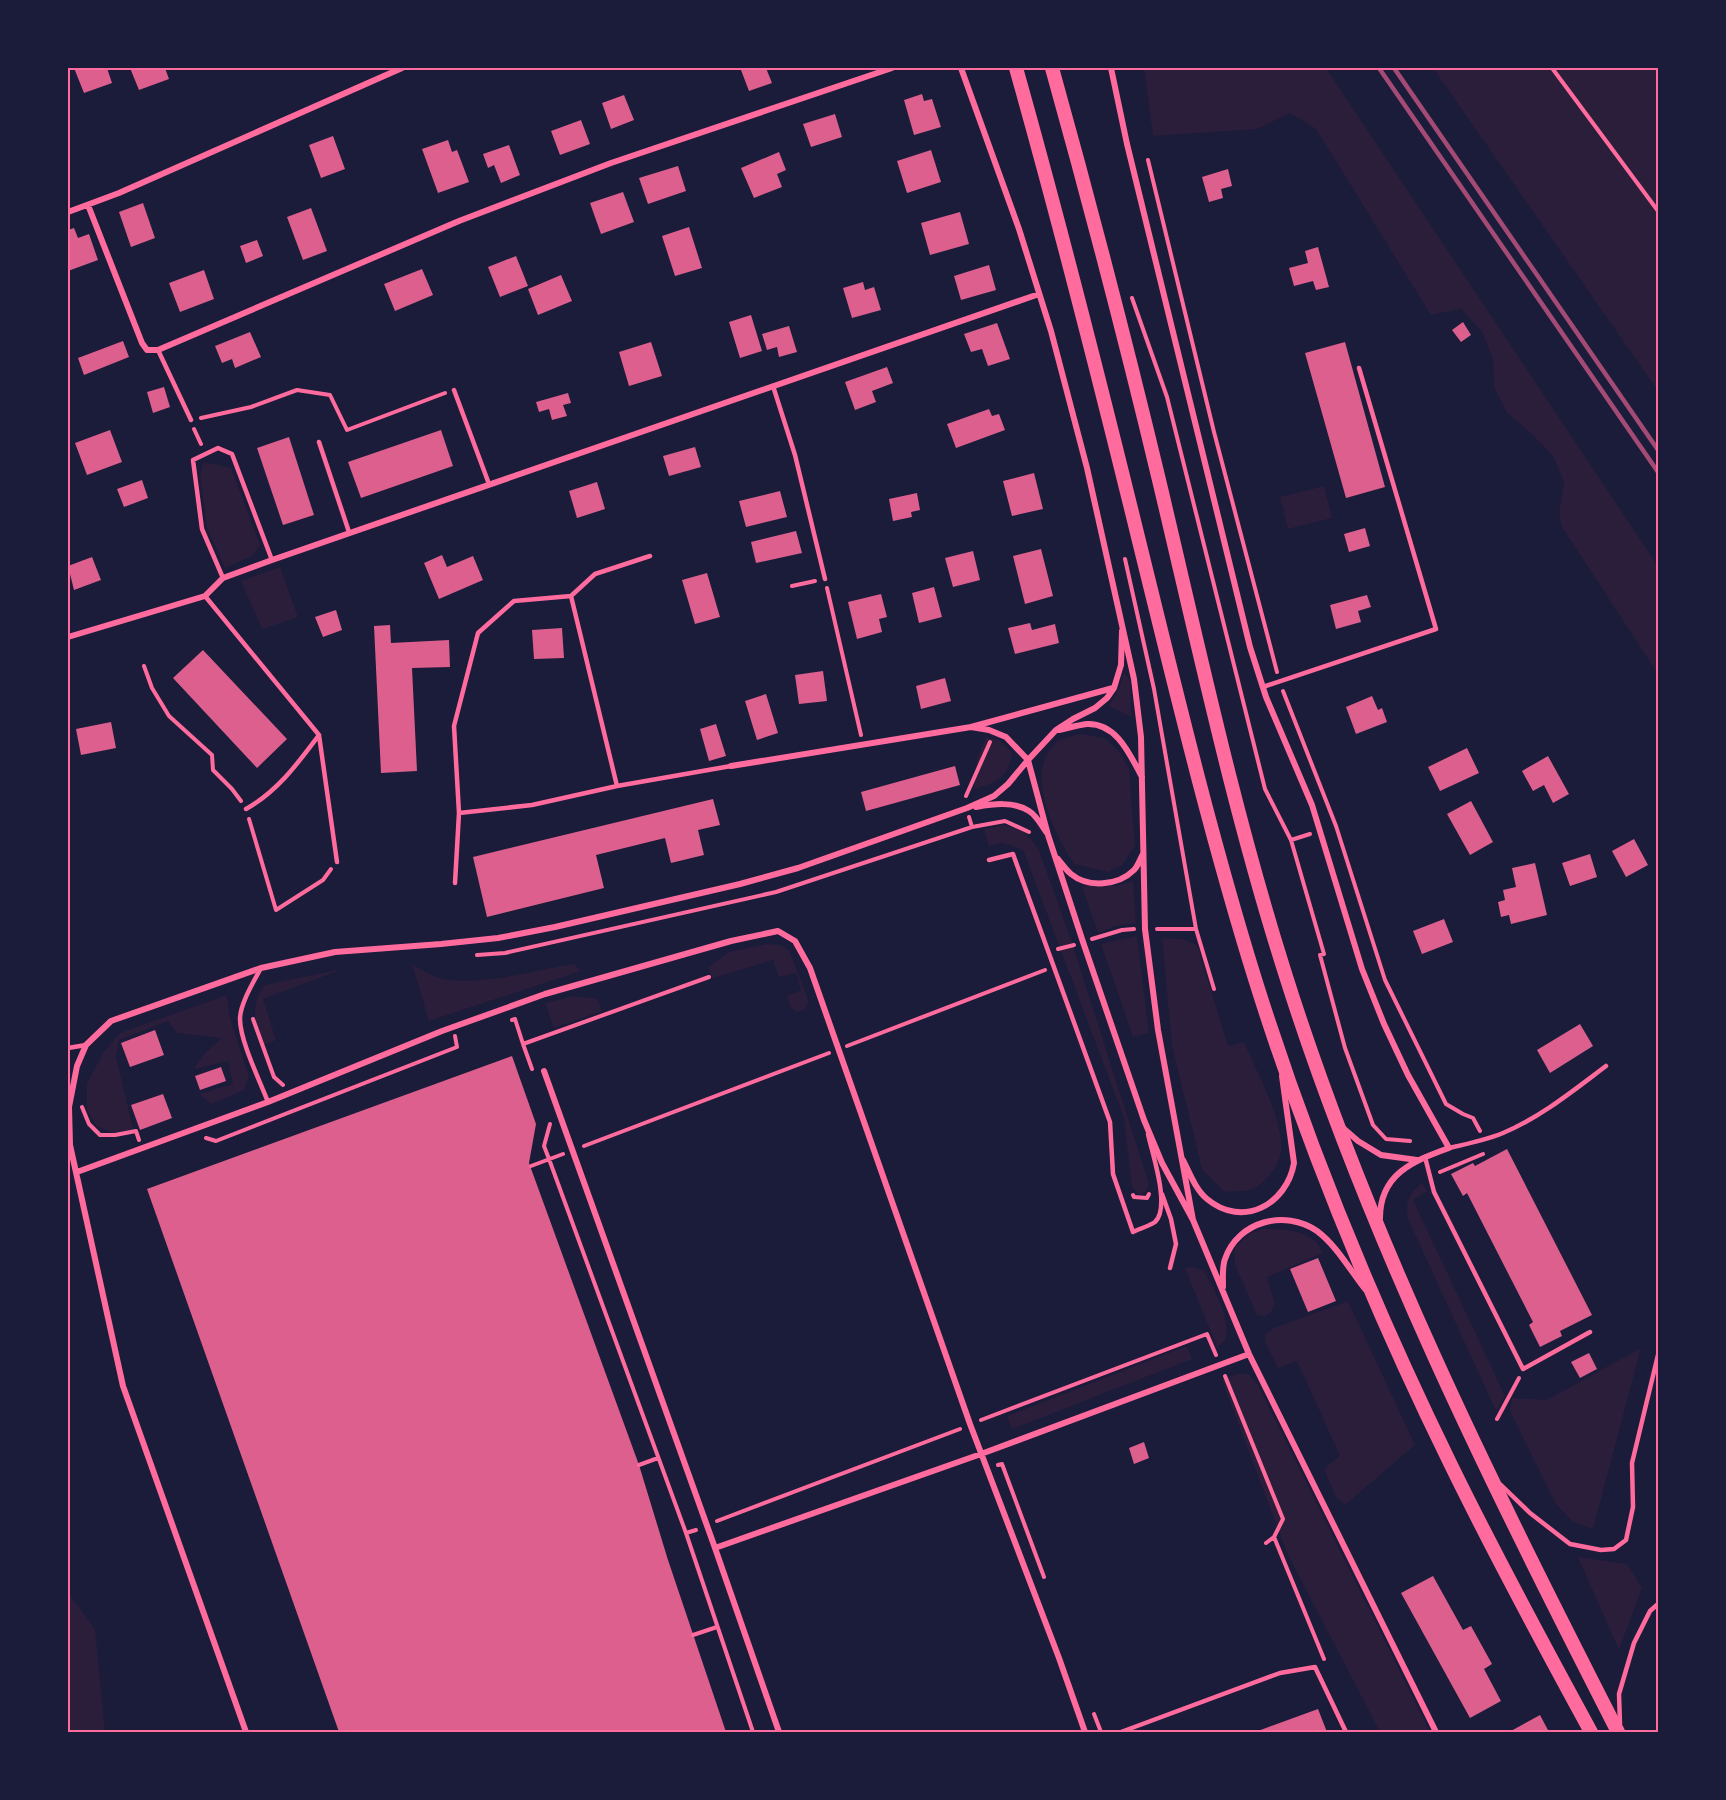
<svg xmlns="http://www.w3.org/2000/svg" width="1726" height="1800" viewBox="0 0 1726 1800" font-family="'Source Serif 4',serif">
<style>
.green{fill:#2a1e3b}
.building{fill:#dd5f8e}
.lines{fill:none;stroke-linecap:round;stroke-linejoin:round}
.path{stroke:#ff6b9d;stroke-width:4}
.service{stroke:#ff6b9d;stroke-width:4.5}
.minor{stroke:#ff6b9d;stroke-width:6}
.primary{stroke:#ff6b9d;stroke-width:14}
.rail{stroke:#a44b75;stroke-width:4.5}
.neatline{fill:none;stroke:#ff6b9d;stroke-width:2}
</style>
<rect width="100%" height="100%" fill="#1b1b3a"/>
<path class="green" d="M1144,68H1326L1658,566V674L1562,527L1559,512L1564,482L1553,456L1530,432L1507,413L1494,387L1493,359L1482,332L1461,309L1431,315L1316,129L1290,113L1257,129L1153,136Z
M1433,68H1658V391Z
M203,463L215,464L231,468L260,545L252,556L225,568L207,528L200,476Z
M1324,486L1332,518L1288,529L1280,497Z
M280,567L298,617L262,629L241,581Z
M1124,673L1130,681L1131,717L1109,706L1120,686Z
M1081,734L1105,738L1120,752L1129,769L1135,846L1122,865L1108,872L1074,864C1056,837 1028,781 1049,751C1052,747 1054,743 1058,741C1065,737 1074,736 1081,734Z
M986,737L999,740L1012,752C1009,777 997,783 974,789L977,759Z
M1004,825C1022,830 1032,836 1040,853L1071,940L1149,1184L1146,1191L1139,1195L1132,1187L1124,1118L1023,850L1003,843L989,846L984,829Z
M1133,881L1136,923L1115,926L1098,933L1082,887L1087,885L1117,886Z
M1137,936L1149,1033L1133,1037L1101,944Z
M1162,938L1182,939L1197,945L1228,1046L1244,1042C1256,1070 1285,1123 1281,1152C1279,1166 1265,1183 1253,1189C1245,1192 1233,1191 1225,1192L1202,1169L1172,1046Z
M768,944L780,945L789,950L809,1002L804,1010L797,1012L791,1008L787,996L801,990L796,973L779,977L773,960L712,978L708,967L729,952Z
M412,964C424,971 436,979 450,980C489,984 536,970 574,964L581,971L429,1021Z
M343,969L263,999L276,1040L264,1045C255,1018 249,1011 264,985Z
M227,995L229,1015L249,1077L244,1090L211,1104L199,1094L233,1084L228,1061L196,1069L195,1067L205,1053L222,1038L177,1033L168,1021L119,1040L116,1056L133,1129L113,1133L96,1126L87,1109V1083L104,1052L120,1033Z
M573,996L598,999L602,1011L554,1028L545,1003Z
M1422,1183L1427,1191L1413,1200L1505,1396L1496,1411L1408,1219C1405,1201 1409,1194 1422,1183Z
M1262,1229C1279,1229 1301,1229 1315,1241C1318,1243 1320,1249 1323,1253L1267,1277L1275,1304L1271,1312L1265,1316L1257,1315L1235,1265V1247L1249,1234Z
M1193,1267L1203,1270L1213,1287L1224,1313L1227,1329L1225,1341L1217,1347L1185,1268Z
M1348,1301L1415,1445L1345,1505L1336,1497L1324,1469L1340,1456L1297,1361L1278,1368L1265,1342V1334L1274,1328Z
M1187,1346L1192,1359L1012,1429L1007,1416Z
M1641,1348L1593,1529L1573,1522L1555,1503L1510,1411L1512,1398L1547,1400Z
M1237,1374H1249L1258,1385L1430,1732H1380L1287,1553L1222,1380Z
M1578,1557L1627,1564L1642,1588L1619,1650Z
M68,1593L95,1629L105,1732H68Z"/>
<path class="building" d="M74,68H107L112,83L84,93Z
M130,68H165L169,79L139,90Z
M749,68H766L772,83L749,91L741,70Z
M922,94L924,101L932,99L941,127L914,135L904,100Z
M624,95L634,120L611,129L602,103Z
M835,114L842,137L811,147L803,124Z
M581,120L590,144L560,155L551,131Z
M333,136L345,169L321,178L309,145Z
M448,140L452,152L457,150L469,182L438,193L422,149Z
M509,145L520,175L501,183L494,165L488,168L483,154Z
M931,150L941,182L907,193L897,161Z
M779,152L786,170L777,174L782,187L754,198L741,168Z
M678,166L686,191L648,204L639,178Z
M1228,169L1232,186L1221,189L1223,198L1209,202L1202,177Z
M623,192L634,222L601,234L590,203Z
M143,203L155,238L131,247L119,212Z
M311,208L327,251L303,260L287,217Z
M960,212L969,244L930,255L921,223Z
M689,227L702,268L675,276L662,236Z
M74,228L78,238L89,234L98,260L68,271V230Z
M257,240L263,256L246,263L240,246Z
M1318,247L1329,287L1316,290L1313,281L1294,286L1289,268L1308,263L1305,251Z
M516,256L528,286L500,297L488,267Z
M989,265L996,290L961,300L954,276Z
M422,269L433,295L395,311L384,284Z
M204,270L214,299L180,312L169,283Z
M561,275L572,301L538,315L528,289Z
M863,282L865,290L874,287L881,310L852,318L843,288Z
M751,315L762,351L740,358L729,322Z
M1463,322L1471,335L1461,342L1452,330Z
M997,323L1010,359L988,366L982,349L971,352L964,334Z
M789,326L797,352L779,357L777,347L767,350L762,334Z
M250,332L261,357L235,368L232,359L222,363L215,346Z
M123,341L129,357L84,375L78,358Z
M651,342L662,376L629,386L619,352Z
M1345,342L1385,487L1346,498L1305,353Z
M887,367L893,383L872,391L876,402L855,410L845,382Z
M164,387L170,407L153,413L147,392Z
M568,393L571,403L563,405L567,416L552,420L549,409L539,412L536,402Z
M989,409L992,416L999,414L1005,430L956,448L947,424Z
M110,430L122,462L87,475L75,443Z
M441,430L453,466L361,498L348,462Z
M289,437L314,515L283,525L257,448Z
M695,447L701,467L669,476L663,456Z
M1034,473L1043,509L1012,516L1003,481Z
M142,480L148,498L124,507L117,489Z
M597,482L605,509L577,518L569,491Z
M780,491L787,517L746,527L739,501Z
M917,493L920,510L911,512L912,517L893,521L889,499Z
M1365,528L1370,546L1349,552L1344,534Z
M796,531L802,553L756,563L751,542Z
M1041,549L1053,596L1025,604L1013,556Z
M973,551L980,580L953,587L945,558Z
M442,555L447,567L473,556L483,580L439,599L424,563Z
M92,557L101,580L74,590L68,566Z
M707,573L720,617L695,624L682,580Z
M934,587L942,617L919,623L912,593Z
M881,594L887,617L879,619L882,632L857,639L848,602Z
M1367,595L1371,607L1358,611L1361,622L1336,629L1330,605Z
M336,610L342,630L323,637L315,617Z
M1030,623L1032,630L1055,624L1059,643L1015,654L1008,628Z
M390,625L391,643L449,640L450,667L412,668L417,771L381,773L374,626Z
M562,628L564,658L534,659L532,630Z
M203,650L287,739L257,768L173,678Z
M823,671L827,701L799,704L795,675Z
M945,678L951,701L921,709L916,686Z
M766,694L778,733L757,740L745,701Z
M1372,696L1378,710L1382,708L1387,722L1356,734L1346,707Z
M111,722L116,748L81,755L76,729Z
M716,724L726,756L709,761L700,729Z
M1467,748L1479,773L1440,791L1428,767Z
M1548,756L1569,794L1553,803L1544,785L1533,791L1522,771Z
M955,766L960,785L866,811L861,792Z
M713,799L720,825L698,830L704,855L671,863L665,838L596,855L604,888L487,917L473,857Z
M1471,801L1493,842L1470,855L1447,814Z
M1634,839L1648,865L1626,877L1612,851Z
M1590,854L1597,877L1570,886L1562,863Z
M1535,863L1547,915L1511,924L1509,915L1501,917L1498,902L1505,900L1503,890L1516,887L1512,868Z
M1444,919L1453,942L1422,954L1413,931Z
M1580,1024L1593,1046L1550,1073L1537,1050Z
M155,1030L164,1055L130,1067L121,1043Z
M512,1056L536,1124L529,1163L639,1465L668,1560L726,1732H339L147,1189Z
M221,1067L226,1081L200,1090L195,1076Z
M163,1094L172,1118L140,1130L131,1105Z
M1507,1149L1592,1315L1560,1331L1562,1336L1540,1347L1529,1325L1533,1322L1467,1193L1463,1196L1451,1174L1473,1163L1475,1166Z
M1318,1258L1336,1301L1308,1312L1290,1269Z
M1589,1353L1597,1369L1580,1378L1571,1362Z
M1144,1442L1149,1458L1134,1464L1129,1448Z
M1433,1576L1463,1630L1471,1626L1492,1664L1484,1669L1501,1701L1470,1718L1401,1593Z
M1318,1709L1327,1732H1255Z
M1540,1715L1549,1732H1509Z"/>
<g class="lines">
<path class="path" d="M1552,68L1658,211
M1148,160L1214,432L1277,672
M1132,298L1167,397L1265,789L1291,840
M201,418L251,407L297,390L330,395L347,430L445,393
M194,429L201,444
M1125,559L1154,689L1196,929
M792,586L815,581
M827,588L861,735
M144,666L152,688L169,716L212,755L213,770L232,789L241,801
M1283,691L1336,826L1385,980L1446,1104L1463,1114L1473,1118L1480,1131
M966,796L990,742
M969,817L972,827L1005,821L1029,832
M249,819L276,910L323,880L331,869
M1310,834L1291,840L1324,954L1320,955L1345,1048L1373,1125L1386,1139L1410,1141
M1157,929H1196L1214,989
M1092,939L1122,930L1134,929
M1058,949L1074,945
M477,955L505,953L776,892L972,827
M253,1019L274,1077L283,1085
M512,1020L515,1019L523,1044
M847,1046L1045,970
M532,1069L523,1044L709,977
M82,1107L89,1124L100,1135H115L136,1131L139,1140
M550,1124L544,1146L549,1159L686,1533L696,1530
M206,1138L216,1141L457,1047L455,1036
M584,1146L829,1053
M531,1166L563,1154
M1440,1172L1483,1154
M1133,1195L1134,1197L1147,1198L1149,1194
M1225,1376L1283,1519L1274,1537L1266,1543
M1497,1419L1519,1378
M981,1420L1207,1334L1216,1355
M639,1465L658,1458
M998,1465L1002,1464L1044,1577
M717,1521L960,1429
M686,1533L753,1732
M1274,1537L1324,1659
M693,1635L717,1627
M1094,1714L1101,1732"/>
<path class="service" d="M158,350L191,420
M773,386L795,455L825,579
M454,390L489,484
M319,442L349,532
M223,578L202,529L193,460L218,448L232,454L272,560
M205,596L319,735L337,862
M571,596L617,786
M1263,687L1436,629L1359,368
M246,809C278,791 298,763 319,735
M459,813L532,805L617,786L731,766
M989,860L1013,854L1110,1122L1113,1174L1133,1232C1139,1229 1149,1226 1155,1222C1171,1207 1152,1153 1148,1134
M455,883L459,813L454,726L478,633L514,601L571,596L595,574L650,556
M261,968C254,981 240,1004 240,1019C240,1041 260,1081 268,1102
M68,1048L86,1045
M1449,1148C1467,1144 1486,1140 1503,1133C1541,1117 1574,1090 1606,1066
M1425,1157L1434,1192L1523,1369L1590,1332
M1162,1194L1171,1219L1176,1244L1170,1268
M1501,1485L1530,1513L1570,1544L1601,1550L1614,1549L1626,1540L1633,1507L1632,1463L1658,1355
M1620,1724L1619,1694L1634,1643L1650,1611L1658,1604
M1121,1732L1280,1673L1315,1667L1346,1732"/>
<path class="minor" d="M961,68L1019,229L1051,331L1087,468L1134,679L1141,737L1145,929L1158,1030L1193,1220
M1111,68L1127,144L1250,647L1266,697L1312,805L1362,969L1384,1024L1408,1075L1449,1148C1413,1161 1380,1174 1380,1218
M88,205L142,343L147,350H158L459,221L611,163L892,68
M68,212L119,193L402,68
M68,637L205,596L223,578L272,560L1039,294
M971,727L989,730L1006,737L1028,760L1048,835L1083,942L1144,1120L1162,1163L1193,1220L1249,1354L1436,1732
M1059,730C1068,728 1078,725 1087,724C1117,723 1130,755 1142,777
M731,766L971,727L1113,688
M976,807C993,804 1013,801 1029,811C1036,815 1042,826 1047,833
M1058,859C1062,864 1066,870 1071,874C1088,888 1118,886 1134,870C1138,866 1140,859 1143,854
M544,1071L715,1548L981,1454L1249,1354
M1343,1128L1358,1141L1381,1155L1417,1160
M1183,1160C1190,1174 1196,1190 1207,1199C1243,1229 1287,1204 1294,1163L1282,1076
M77,1172L268,1102L442,1031L545,994L731,941L778,931L795,941L810,968L970,1424L1059,1658L1085,1732
M1223,1287C1223,1278 1222,1267 1225,1259C1238,1221 1285,1209 1317,1231C1336,1245 1350,1270 1365,1289
M715,1548L779,1732
M246,1732L123,1386L70,1145L69,1107L77,1066L86,1045L111,1021L261,968L335,952L441,944L498,938L555,927L740,884L798,868L967,808L994,796L1008,784L1028,760L1056,730L1073,719L1095,708L1107,698L1114,688L1121,665L1122,631"/>
<path class="primary" d="M1016,68C1060,224 1100,382 1139,541C1175,687 1210,834 1255,979C1307,1145 1374,1308 1451,1465C1495,1555 1543,1644 1591,1732
M1052,68C1090,204 1126,342 1159,480C1198,644 1233,809 1284,970C1367,1235 1492,1485 1618,1732"/>
<path class="rail" d="M1379,68L1658,472
M1394,68L1658,450"/>
</g>
<rect width="1726" height="1800" fill="none" stroke="#1b1b3a" stroke-width="138"/>
<rect x="69" y="69" width="1588" height="1662" class="neatline"/>
</svg>
